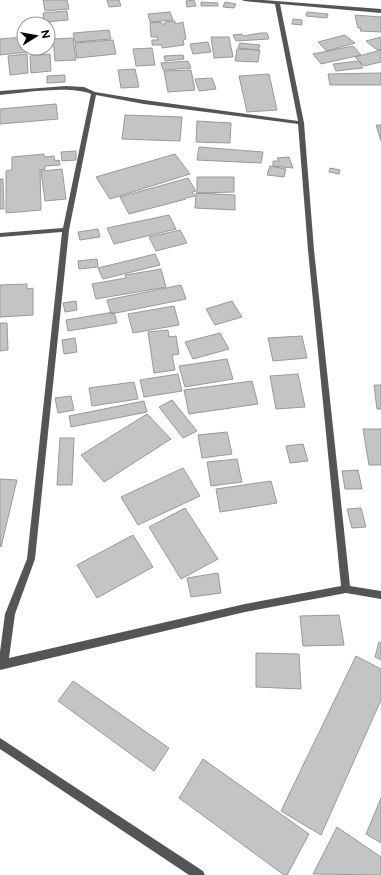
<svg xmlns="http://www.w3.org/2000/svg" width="381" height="875" viewBox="0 0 381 875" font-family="Raleway,sans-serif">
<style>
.building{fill:#c4c4c4;stroke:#999}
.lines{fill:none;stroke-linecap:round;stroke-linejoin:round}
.minor{fill:#555;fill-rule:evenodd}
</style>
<rect width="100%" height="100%" fill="#fff"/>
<path class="building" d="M43,0H67L69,9L45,11Z
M107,0H119L121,6L109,7Z
M194,0L196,6L187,7L186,1Z
M201,2L218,3V6H201Z
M225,2L236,4L234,8L223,7Z
M67,11L68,20L44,22L43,13Z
M170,12L173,20L150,22L148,14Z
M307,12L328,14L327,18L306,16Z
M355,15L381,17V32L360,31L361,28H358Z
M293,19L302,20V25L292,24Z
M175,21V24L183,22L186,39L183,40L184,45L162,48V45H152V40H158L157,37H151L150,23L161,22L162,24H165V22Z
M109,30L111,39L75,42L73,33Z
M260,33H267L269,39L236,41L233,35L242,34L243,36Z
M345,35L355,43L327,51L318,42Z
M24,37V48H29V52L0,55V39Z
M211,37H229L233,57L214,58Z
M381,37V49L377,50L366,41Z
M73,38L76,60L55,61L53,39Z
M113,40L116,54L77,58L75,43Z
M208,42L211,52L193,54L190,44Z
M240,43L260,45L258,50L238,48Z
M353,46L361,55L321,64L313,54Z
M152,48L155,65L136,66L133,49Z
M237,49L260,50L258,62L235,61Z
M381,50V62L364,66L355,57Z
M27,54L28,73L10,75L8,56Z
M50,54L51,71L31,73L30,56Z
M183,55L184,59L165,61L164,56Z
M188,61L191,68L163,70L161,63Z
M359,61L363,68L336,71L333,64Z
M135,69L139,87L121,88L118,70Z
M191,70L195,90L168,92L164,71Z
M381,73V85H330L328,74Z
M269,74L277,110L247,112L239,76Z
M65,75V82L47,83V76Z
M212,78L216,89L199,91L195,79Z
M56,104L58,119L0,124V109Z
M125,115L182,117L180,141L122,139Z
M197,121L231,123L230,143L196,142Z
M376,125H381V141Z
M199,147L263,152L261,163L197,160Z
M76,151V160L62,161L61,152Z
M44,154V157L54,156L55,161L59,160L60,165L45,166V169L40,170L41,210L6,213V171L12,170V157Z
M175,154L190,174L110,199L96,177Z
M289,157L293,168L273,166V161H279L277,158Z
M270,166L286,169L284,177L267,175Z
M330,168L340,170L339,174L329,172Z
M62,169L66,199L45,201L41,171Z
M197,177H234V192L197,193Z
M188,178L196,191L192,192L195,196L185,198L186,199L129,214L120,197Z
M0,179H3L4,209H0Z
M196,193L235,195V210L195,208Z
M169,215L176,229L114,244L107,228Z
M98,229L100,237L80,240L78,232Z
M180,230L187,243L156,251L149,237Z
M155,254L160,265L103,279L98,268Z
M97,259L98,267L79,269L78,261Z
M161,269L166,287L96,299L92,284L126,278L125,275Z
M27,284V289L33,288V315L0,317V285Z
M181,285L186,299L111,314L107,300Z
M76,301L77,310L65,312L63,303Z
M232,301L242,317L215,325L206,309Z
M174,306L179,325L133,333L128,314Z
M114,312L117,323L68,331L66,320Z
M0,323H7L8,350L0,351Z
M168,330L169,337L176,336L179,354L172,355L175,370L154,373L148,332Z
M220,333L229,349L193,359L185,342Z
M302,336L307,358L273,361L268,338Z
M75,338L77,352L64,354L62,340Z
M227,359L233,379L185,387L179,366Z
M178,374L182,391L144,397L140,380Z
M298,374L305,407L276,409L270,376Z
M252,381L258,404L189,414L184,390Z
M134,382L138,399L92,406L89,388Z
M374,385H381V409H377Z
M71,396L74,410L58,413L55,398Z
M172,400L197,431L183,438L159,407Z
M144,401L147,412L71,427L69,416Z
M147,414L171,439L104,482L81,455Z
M363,429H381V465H369Z
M227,432L232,454L202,458L198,435Z
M60,438H74L72,485H57Z
M303,444L308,461L290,463L286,446Z
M237,459L242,482L211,486L207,462Z
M183,468L200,496L138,525L121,497Z
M358,470L362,489H345L342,471Z
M0,479L17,480L1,547L0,546Z
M271,481L277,503L220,512L216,489Z
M185,508L218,559L181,579L149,527Z
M361,508L366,527L352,528L347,509Z
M133,535L153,567L97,598L77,565Z
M218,573L221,593L191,597L187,578Z
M339,615L344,645L303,646L300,616Z
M379,642L381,643V660L375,657Z
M256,653L299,654L301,689L256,687Z
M356,656L381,669V700L321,835L281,811Z
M73,681L169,748L154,771L58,701Z
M203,759L309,834L287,875H284L179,798Z
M381,798V843L366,834Z
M337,827L381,857V875L313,874Z"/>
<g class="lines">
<path class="minor" d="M242,0H263L381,9V13L280,4L304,123L314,250L350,586L381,591V599L346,593L245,612L0,670V652L5,614L27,559L62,232L0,237V233L63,228L91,94C69,85 24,93 0,95V91L66,86L84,87L95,92L144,100L298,121L275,4L244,1ZM96,95L144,104L298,124L308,250L341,586L245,604L9,658L15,614L35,559L69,230Z
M0,738L203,871L205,875H189L0,749Z"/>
</g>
<g transform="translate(36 36) rotate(79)"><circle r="19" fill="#ffffff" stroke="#999999"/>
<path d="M0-3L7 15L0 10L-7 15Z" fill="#000000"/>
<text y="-6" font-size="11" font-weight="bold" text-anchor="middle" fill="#000000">N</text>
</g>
</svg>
